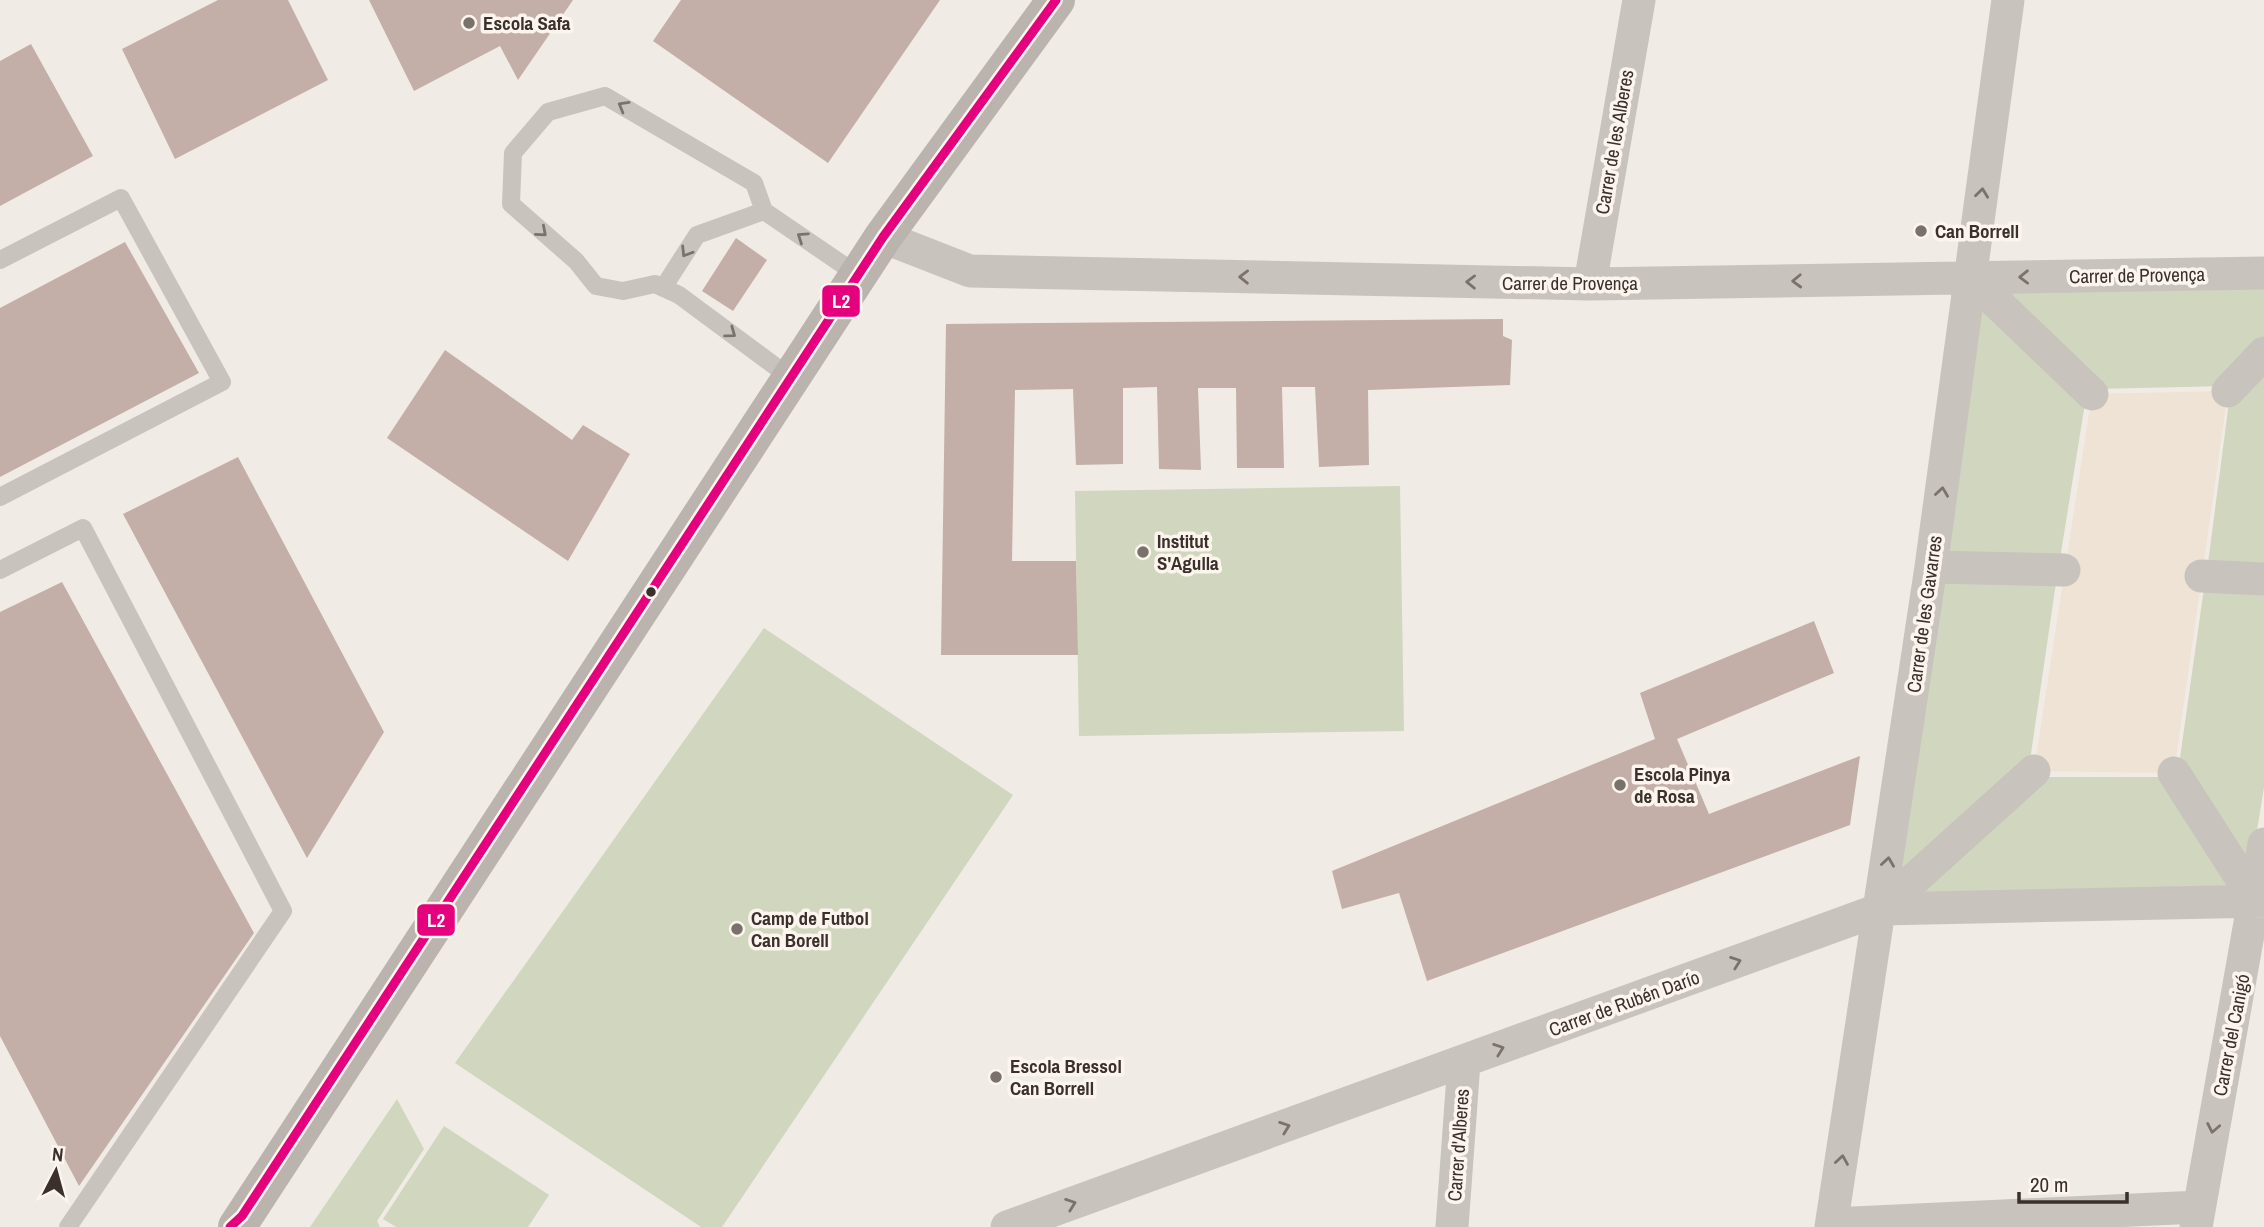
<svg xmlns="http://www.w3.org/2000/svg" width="2264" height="1227" viewBox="0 0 2264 1227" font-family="'Archivo Narrow',sans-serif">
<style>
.green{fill:#d1d6bf}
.plaza{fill:#eee3d5}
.building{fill:#c3afa7}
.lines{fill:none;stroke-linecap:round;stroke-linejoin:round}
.lane{stroke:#c9c3be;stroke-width:18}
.street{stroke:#c9c3be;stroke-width:33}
.secondary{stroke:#bab3ae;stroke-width:38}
.bus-1-casing{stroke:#fbf5ee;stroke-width:14}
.bus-1{stroke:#e5007d;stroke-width:9}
.oneway{stroke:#7b726d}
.poi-dot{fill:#7a716c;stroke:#fbf5ee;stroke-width:2.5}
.bus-dot{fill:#3b302b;stroke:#fbf5ee;stroke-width:2.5}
.labels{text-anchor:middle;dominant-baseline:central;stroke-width:7;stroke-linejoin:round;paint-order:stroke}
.poi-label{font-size:19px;font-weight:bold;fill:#3b302b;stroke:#fbf5ee;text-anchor:start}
.street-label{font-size:19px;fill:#3b302b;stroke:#fbf5ee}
.line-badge{stroke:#fbf5ee;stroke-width:2.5}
.badge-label{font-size:19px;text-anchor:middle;font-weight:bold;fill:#fff}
</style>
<rect width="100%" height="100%" fill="#f0ebe5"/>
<path class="green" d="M2264,277V346L2226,386L2096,389L1980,280Z
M1977,294L2086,397L2059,565L1935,564Z
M2264,359V574L2207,571L2230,394Z
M1400,486L1404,731L1079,736L1075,491Z
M1934,574L2057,576L2029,767L1886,898Z
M2205,581L2264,584V787L2249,880L2178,772Z
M764,628L1013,795L722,1227H701L455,1063Z
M2033,777H2172L2242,893L1893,905Z
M397,1099L424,1149L377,1221L380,1227H310Z
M444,1126L549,1195L528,1227H396L383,1219Z"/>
<path class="plaza" d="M2228,391L2174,773L2034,771L2092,394Z"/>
<path class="building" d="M218,0H288L328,80L175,159L122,49Z
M369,0H573L518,80L500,46L414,91Z
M681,0H940L828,163L653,41Z
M31,44L93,156L0,206V61Z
M736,238L767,260L733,311L702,291Z
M125,242L199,373L0,477V308Z
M1503,319V336L1512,340L1510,385L1368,390L1369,465L1319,467L1315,387H1282L1284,468H1237L1236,388H1198L1201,470L1159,469L1157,387L1123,388V464L1076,465L1073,389L1015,390L1012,561H1076L1078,655H941L946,324Z
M445,350L572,440L583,425L630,454L568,561L387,438Z
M238,457L384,732L307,858L123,514Z
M62,582L254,933L79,1186L0,1036V612Z
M1814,621L1834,673L1677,739L1709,814L1860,756L1850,825L1427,981L1399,893L1342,909L1332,871L1655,739L1640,693Z"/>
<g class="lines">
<path class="lane" d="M0,260L121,198L222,382L0,497
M663,288L697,235L764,211
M791,378L679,295L655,284L623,291L596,286L576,261L511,204L513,153L548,112L605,96L754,183L764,211L858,275
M0,570L83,528L283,911L68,1227"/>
<path class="street" d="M883,237L970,271L1590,284L2264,273
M1971,278L2092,394
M1590,284L1639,0
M2228,391L2264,353
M1931,567L2064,570
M2201,576L2264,579
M2174,773L2256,901
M1881,909L2034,771
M1832,1224L2198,1207
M1007,1227L1881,909L2264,901
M1452,1227L1464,1062
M1831,1227L1931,567L2008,0
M2196,1227L2264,844"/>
<path class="secondary" d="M237,1227L883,237L1056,0"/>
<defs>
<path id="bus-1" d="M230,1227L242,1216L883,237L1056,0"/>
</defs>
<use href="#bus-1" class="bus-1-casing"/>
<use href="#bus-1" class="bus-1"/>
</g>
<defs><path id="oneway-chevron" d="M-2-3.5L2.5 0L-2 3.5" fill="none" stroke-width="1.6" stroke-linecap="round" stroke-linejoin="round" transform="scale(1.75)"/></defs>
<g class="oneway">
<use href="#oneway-chevron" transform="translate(623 106) rotate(-150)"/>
<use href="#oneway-chevron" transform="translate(1982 193) rotate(-83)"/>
<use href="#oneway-chevron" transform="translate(542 232) rotate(41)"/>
<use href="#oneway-chevron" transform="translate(802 237) rotate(-146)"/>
<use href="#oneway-chevron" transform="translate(686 252) rotate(122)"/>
<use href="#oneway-chevron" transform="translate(1244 277) rotate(-179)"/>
<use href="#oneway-chevron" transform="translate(2024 277) rotate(179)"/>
<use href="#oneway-chevron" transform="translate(1797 281) rotate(178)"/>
<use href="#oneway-chevron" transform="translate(1471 282) rotate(-179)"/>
<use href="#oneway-chevron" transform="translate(731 333) rotate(36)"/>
<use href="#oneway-chevron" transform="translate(1942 492) rotate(-82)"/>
<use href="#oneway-chevron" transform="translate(1888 862) rotate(-82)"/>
<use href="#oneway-chevron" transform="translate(1736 962) rotate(-20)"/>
<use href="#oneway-chevron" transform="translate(1499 1049) rotate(-20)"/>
<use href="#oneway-chevron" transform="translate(1285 1127) rotate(-20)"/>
<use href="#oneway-chevron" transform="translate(2213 1128) rotate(101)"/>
<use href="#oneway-chevron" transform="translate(1842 1160) rotate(-81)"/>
<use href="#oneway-chevron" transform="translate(1071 1204) rotate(-20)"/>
</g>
<g class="poi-dot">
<circle cx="469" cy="23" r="7"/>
<circle cx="1921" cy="231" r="7"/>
<circle cx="1143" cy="552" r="7"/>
<circle cx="1620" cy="785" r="7"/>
<circle cx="737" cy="929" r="7"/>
<circle cx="996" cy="1077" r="7"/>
</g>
<circle class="bus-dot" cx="651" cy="592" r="6"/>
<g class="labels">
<g class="poi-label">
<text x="483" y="23">Escola Safa</text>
<text x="1935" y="231">Can Borrell</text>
<text x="1157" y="541">Institut<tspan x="1157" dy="22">S'Agulla</tspan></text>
<text x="1634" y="774">Escola Pinya<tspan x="1634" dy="22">de Rosa</tspan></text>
<text x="751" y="918">Camp de Futbol<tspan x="751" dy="22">Can Borell</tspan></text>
<text x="1010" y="1066">Escola Bressol<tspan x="1010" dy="22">Can Borrell</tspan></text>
</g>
<g class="street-label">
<text transform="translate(1614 142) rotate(-80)">Carrer de les Alberes</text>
<text transform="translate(2137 275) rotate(-1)">Carrer de Provença</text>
<text x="1570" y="283">Carrer de Provença</text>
<text transform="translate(1924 614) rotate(-82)">Carrer de les Gavarres</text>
<text transform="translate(1624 1003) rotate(-20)">Carrer de Rubén Darío</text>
<text transform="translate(2231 1035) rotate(-79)">Carrer del Canigó</text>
<text transform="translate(1458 1145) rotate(-86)">Carrer d'Alberes</text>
</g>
</g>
<g class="line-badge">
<rect x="821" y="284" width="40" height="34" rx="7" fill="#e5007d"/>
<rect x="416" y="903" width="40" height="34" rx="7" fill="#e5007d"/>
</g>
<g class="badge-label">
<text x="841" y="308">L2</text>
<text x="436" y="927">L2</text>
</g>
<g transform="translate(56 1171) rotate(6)" stroke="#fbf5ee" stroke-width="5" paint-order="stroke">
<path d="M0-5L12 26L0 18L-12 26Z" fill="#3b302b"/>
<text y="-10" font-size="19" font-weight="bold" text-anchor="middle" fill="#3b302b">N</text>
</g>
<path d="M2019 1192v10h108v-10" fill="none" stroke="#3b302b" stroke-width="3.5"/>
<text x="2030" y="1192" font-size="21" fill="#3b302b" stroke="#fbf5ee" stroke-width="5" paint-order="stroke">20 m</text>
</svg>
